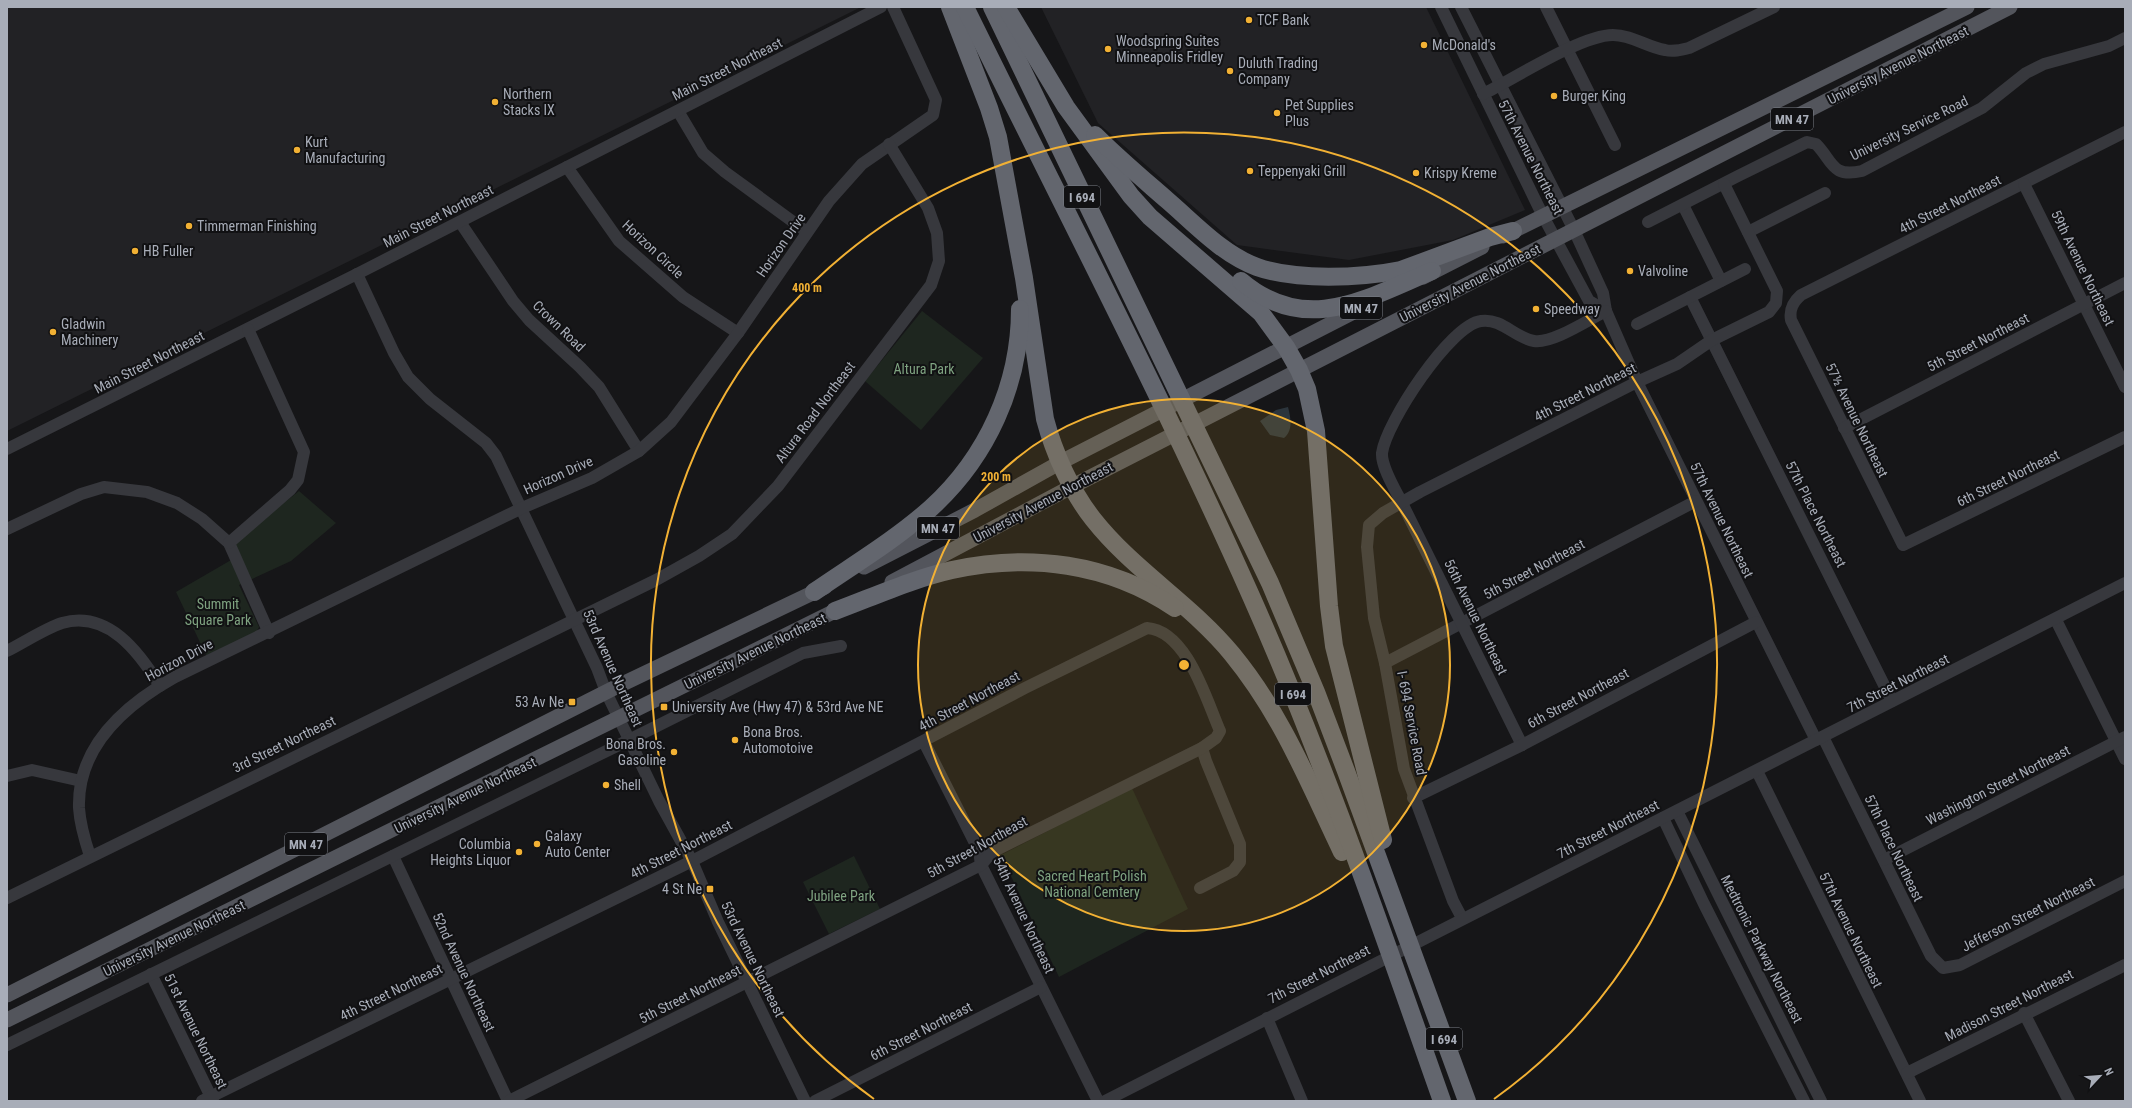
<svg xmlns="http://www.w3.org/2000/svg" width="2132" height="1108" font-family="'Roboto Condensed',sans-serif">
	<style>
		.built { fill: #222225 }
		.green { fill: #1e261f }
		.water { fill: #2c353c }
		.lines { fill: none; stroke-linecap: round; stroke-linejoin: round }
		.minor { stroke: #37383d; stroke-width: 12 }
		.major { stroke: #53555c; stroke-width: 15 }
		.highway { stroke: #63666e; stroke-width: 18 }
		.ring { fill: none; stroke: #f2b134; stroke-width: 2 }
		.poi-dot { fill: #f2b134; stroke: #111113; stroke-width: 1.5 }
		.labels { text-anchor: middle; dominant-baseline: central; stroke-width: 4; stroke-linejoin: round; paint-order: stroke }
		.shield { fill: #111113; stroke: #7b7e86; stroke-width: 1 }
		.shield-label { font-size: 13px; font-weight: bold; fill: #a8adb8 }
		.poi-label { font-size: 14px; fill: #a8adb8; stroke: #111113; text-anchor: start }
		.street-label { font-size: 14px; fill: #a8adb8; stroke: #111113 }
		.park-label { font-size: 14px; fill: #7fa381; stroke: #111113 }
		.centre { fill: #f2b134; stroke: #111113; stroke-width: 2 }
		.ring-label { font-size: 12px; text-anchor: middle; font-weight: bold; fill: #f2b134; stroke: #111113; stroke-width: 4; stroke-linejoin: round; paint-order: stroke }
	</style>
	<rect width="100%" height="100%" fill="#161618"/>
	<g class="built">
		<path d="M7 7H861L7 431Z"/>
		<path d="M1041 7H1426L1525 210 1453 240 1349 260 1237 245 1098 123Z"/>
	</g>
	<g class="green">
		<path d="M922 311 983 358 921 430 865 381Z"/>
		<path d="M299 491 336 523 291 561 239 585 259 627 256 633 207 657 176 592 238 556 234 550 237 540Z"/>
		<path d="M1132 788 1188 909 1059 977 1001 855Z"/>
		<path d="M854 856 880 909 829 934 803 882Z"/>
	</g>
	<path class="water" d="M1288 407C1291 419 1293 430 1284 438L1270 435 1260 421 1276 410Z"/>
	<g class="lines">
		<g class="minor">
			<path d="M1441 7 1543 216 1589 301 1606 311"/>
			<path d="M1461 7 1574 230 1603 293 1606 311 1637 382 1816 740"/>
			<path d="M1546 7 1615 145"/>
			<path d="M1483 94C1514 79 1581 35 1613 35 1632 35 1647 47 1665 50 1673 52 1681 50 1689 48L1774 7"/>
			<path d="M678 111 703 153 725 172 807 232"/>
			<path d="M2125 132 1801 295C1793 302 1789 309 1791 320L1903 545 2125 437"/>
			<path d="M567 167 619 241 683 297 738 333"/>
			<path d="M2024 184 2125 387"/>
			<path d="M1683 205 1721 281"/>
			<path d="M460 222 513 301 529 320 580 367 599 387 639 451"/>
			<path d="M1648 222 1738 176 1807 142 1816 144C1833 161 1831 178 1862 171L1982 108 2026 73 2044 64 2109 46 2125 38"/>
			<path d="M1748 232 1825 193"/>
			<path d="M357 274 394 353 408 377 430 399 486 443 496 456 597 668 606 692 659 801 692 861 718 922 805 1101"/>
			<path d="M1690 297 1892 701"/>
			<path d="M1637 324 1745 269"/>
			<path d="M1844 428 2125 283"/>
			<path d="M7 449 357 274 881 7"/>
			<path d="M7 529 81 494 104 487 147 492 177 503 202 519 229 543 269 633"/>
			<path d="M229 543 290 490 298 480 304 452 248 329"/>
			<path d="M2056 620 2125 759"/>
			<path d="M7 651C23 643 46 628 62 623 108 610 139 652 160 686"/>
			<path d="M1385 663 1696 501"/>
			<path d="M1823 737 1931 956 1943 968 1960 965 2125 881"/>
			<path d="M924 742 979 851 981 865 1098 1101"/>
			<path d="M1522 745 1402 503C1396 491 1381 467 1382 453 1386 423 1450 325 1481 321 1502 318 1515 338 1534 341 1552 344 1588 320 1606 311"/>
			<path d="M1757 771 1920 1101"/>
			<path d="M7 776 32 770 81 781"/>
			<path d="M1413 798 1522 745 1756 622"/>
			<path d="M1677 811 1821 1101"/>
			<path d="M1663 818 1704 904 1804 1101"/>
			<path d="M90 856C85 841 80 824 79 808 77 746 125 705 175 677L522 508 592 478 639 451 671 422 738 333 829 201 862 164 933 115 936 100 893 7"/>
			<path d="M393 856 508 1101"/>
			<path d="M1884 860 2125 737"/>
			<path d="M1200 888 1233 871 1240 862V844L1206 761 1202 748"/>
			<path d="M7 898 656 580 699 556 732 534 778 486 931 285 939 261 937 233 928 208 889 144"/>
			<path d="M1462 918 1453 901 1404 769 1385 663 1374 618 1367 547 1369 525 1383 513 1420 492 1637 382 1677 364 1712 340 1769 312 1776 303 1777 291 1724 184"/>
			<path d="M151 974 213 1101"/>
			<path d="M2024 1013 2069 1101"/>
			<path d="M1267 1018 1302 1101"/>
			<path d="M7 1045 629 740 803 653 841 646"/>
			<path d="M1907 1073 2125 965"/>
			<path d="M202 1101 692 861 1025 688 1147 628C1187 631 1206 699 1220 731L1216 738 1202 748 992 852 981 865 509 1101"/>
			<path d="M815 1101 1041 987"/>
			<path d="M1105 1101 2125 583"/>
		</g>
		<g class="major">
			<path d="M1503 236 1967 7"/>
			<path d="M1423 277 1482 247"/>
			<path d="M864 567 975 510 1061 462 1373 302"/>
			<path d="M892 582 1073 486 2010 7"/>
			<path d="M7 995 614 688 825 587"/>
			<path d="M7 1020 845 606"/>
		</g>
		<g class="highway">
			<path d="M950 7 989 108 998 137 1024 278 1045 419C1054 453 1071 491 1093 519 1133 570 1191 604 1232 654 1282 715 1308 781 1342 852"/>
			<path d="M965 7C1061 203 1162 396 1251 596 1324 760 1382 931 1442 1101"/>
			<path d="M992 7 1270 583 1316 692 1346 771 1467 1101"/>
			<path d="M1006 7 1066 107 1131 196 1150 217 1261 313 1286 347 1299 370 1307 389 1316 431 1329 606 1334 646 1383 840"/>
			<path d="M1095 135C1118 158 1143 179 1167 200 1195 224 1222 254 1257 267 1296 281 1361 278 1401 270L1490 237 1513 231"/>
			<path d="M1241 281C1306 336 1365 299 1432 271"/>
			<path d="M814 592C853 565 895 540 931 508 987 457 1020 385 1020 309"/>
			<path d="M835 611C873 597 912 579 952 570 1029 553 1109 563 1175 608"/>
		</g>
	</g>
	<circle cx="1184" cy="665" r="266" fill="#f2b134" fill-opacity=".12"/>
	<g class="ring">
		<circle cx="1184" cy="665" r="266"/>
		<path d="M874 1099A533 533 0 1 1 1494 1099"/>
	</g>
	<g class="poi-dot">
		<circle cx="1249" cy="20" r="4"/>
		<circle cx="1424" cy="45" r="4"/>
		<circle cx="1108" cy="49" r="4"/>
		<circle cx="1230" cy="71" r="4"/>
		<circle cx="1554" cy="96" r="4"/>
		<circle cx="495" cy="102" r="4"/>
		<circle cx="1277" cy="113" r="4"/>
		<circle cx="297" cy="150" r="4"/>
		<circle cx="1250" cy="171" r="4"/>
		<circle cx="1416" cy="173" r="4"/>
		<circle cx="189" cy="226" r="4"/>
		<circle cx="135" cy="251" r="4"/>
		<circle cx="1630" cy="271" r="4"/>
		<circle cx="1536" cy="309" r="4"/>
		<circle cx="53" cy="332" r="4"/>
		<rect x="568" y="698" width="8" height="8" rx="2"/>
		<rect x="660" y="703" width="8" height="8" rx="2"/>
		<circle cx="735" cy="740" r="4"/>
		<circle cx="674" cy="752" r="4"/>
		<circle cx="606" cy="785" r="4"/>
		<circle cx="537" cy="844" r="4"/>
		<circle cx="519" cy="852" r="4"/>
		<rect x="706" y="885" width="8" height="8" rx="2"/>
	</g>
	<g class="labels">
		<g class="shield">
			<rect x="1771" y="108" width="42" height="22" rx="3"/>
			<rect x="1064" y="186" width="36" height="22" rx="3"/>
			<rect x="1340" y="297" width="42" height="22" rx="3"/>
			<rect x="917" y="517" width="42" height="22" rx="3"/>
			<rect x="1275" y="683" width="36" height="22" rx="3"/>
			<rect x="285" y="833" width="42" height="22" rx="3"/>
			<rect x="1426" y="1028" width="36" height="22" rx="3"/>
		</g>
		<g class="shield-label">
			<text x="1792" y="119">MN 47</text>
			<text x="1082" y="197">I 694</text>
			<text x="1361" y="308">MN 47</text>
			<text x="938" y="528">MN 47</text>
			<text x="1293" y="694">I 694</text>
			<text x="306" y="844">MN 47</text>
			<text x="1444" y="1039">I 694</text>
		</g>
		<g class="poi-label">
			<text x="1257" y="20">TCF Bank</text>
			<text x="1116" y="41">Woodspring Suites<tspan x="1116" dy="16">Minneapolis Fridley</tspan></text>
			<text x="1432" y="45">McDonald's</text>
			<text x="1238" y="63">Duluth Trading<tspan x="1238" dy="16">Company</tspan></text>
			<text x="503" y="94">Northern<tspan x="503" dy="16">Stacks IX</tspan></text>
			<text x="1562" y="96">Burger King</text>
			<text x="1285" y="105">Pet Supplies<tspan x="1285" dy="16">Plus</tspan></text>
			<text x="305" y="142">Kurt<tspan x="305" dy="16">Manufacturing</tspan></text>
			<text x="1258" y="171">Teppenyaki Grill</text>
			<text x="1424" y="173">Krispy Kreme</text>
			<text x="197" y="226">Timmerman Finishing</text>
			<text x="143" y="251">HB Fuller</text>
			<text x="1638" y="271">Valvoline</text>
			<text x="1544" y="309">Speedway</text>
			<text x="61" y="324">Gladwin<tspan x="61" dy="16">Machinery</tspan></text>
			<text x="564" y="702" text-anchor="end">53 Av Ne</text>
			<text x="672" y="707">University Ave (Hwy 47) &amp; 53rd Ave NE</text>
			<text x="743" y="732">Bona Bros.<tspan x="743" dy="16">Automotoive</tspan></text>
			<text x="666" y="744" text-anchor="end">Bona Bros.<tspan x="666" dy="16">Gasoline</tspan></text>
			<text x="614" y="785">Shell</text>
			<text x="545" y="836">Galaxy<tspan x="545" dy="16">Auto Center</tspan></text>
			<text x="511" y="844" text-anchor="end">Columbia<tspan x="511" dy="16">Heights Liquor</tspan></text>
			<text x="702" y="889" text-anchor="end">4 St Ne</text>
		</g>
		<g class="street-label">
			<text transform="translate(1898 65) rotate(-27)">University Avenue Northeast</text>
			<text transform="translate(727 69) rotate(-27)">Main Street Northeast</text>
			<text transform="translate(1909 128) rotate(-26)">University Service Road</text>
			<text transform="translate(1531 157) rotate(63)">57th Avenue Northeast</text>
			<text transform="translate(1950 204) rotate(-27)">4th Street Northeast</text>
			<text transform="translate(438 216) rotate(-27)">Main Street Northeast</text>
			<text transform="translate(781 245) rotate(-55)">Horizon Drive</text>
			<text transform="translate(653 249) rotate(43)">Horizon Circle</text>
			<text transform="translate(2083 268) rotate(64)">59th Avenue Northeast</text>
			<text transform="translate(1470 283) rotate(-27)">University Avenue Northeast</text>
			<text transform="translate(559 326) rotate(44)">Crown Road</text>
			<text transform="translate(1978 342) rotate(-27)">5th Street Northeast</text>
			<text transform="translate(149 362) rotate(-27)">Main Street Northeast</text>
			<text transform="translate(1585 392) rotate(-27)">4th Street Northeast</text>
			<text transform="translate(815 412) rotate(-53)">Altura Road Northeast</text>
			<text transform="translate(1857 420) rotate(64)">57½ Avenue Northeast</text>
			<text transform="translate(558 475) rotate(-24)">Horizon Drive</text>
			<text transform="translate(2008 478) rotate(-26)">6th Street Northeast</text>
			<text transform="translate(1043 502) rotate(-28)">University Avenue Northeast</text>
			<text transform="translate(1816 514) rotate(63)">57th Place Northeast</text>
			<text transform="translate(1722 520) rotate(64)">57th Avenue Northeast</text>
			<text transform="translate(1534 569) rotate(-28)">5th Street Northeast</text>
			<text transform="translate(1476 617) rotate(64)">56th Avenue Northeast</text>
			<text transform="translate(755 651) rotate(-26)">University Avenue Northeast</text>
			<text transform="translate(179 660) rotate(-28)">Horizon Drive</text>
			<text transform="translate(613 668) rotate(66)">53rd Avenue Northeast</text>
			<text transform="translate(1898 683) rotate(-27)">7th Street Northeast</text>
			<text transform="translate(1578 698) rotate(-28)">6th Street Northeast</text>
			<text transform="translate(969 701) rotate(-28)">4th Street Northeast</text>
			<text transform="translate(1412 723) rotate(79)">I- 694 Service Road</text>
			<text transform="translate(284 744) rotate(-26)">3rd Street Northeast</text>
			<text transform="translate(1998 785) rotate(-27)">Washington Street Northeast</text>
			<text transform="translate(465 795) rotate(-26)">University Avenue Northeast</text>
			<text transform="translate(1608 829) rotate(-27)">7th Street Northeast</text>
			<text transform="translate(977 847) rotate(-29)">5th Street Northeast</text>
			<text transform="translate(1894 848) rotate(64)">57th Place Northeast</text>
			<text transform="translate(681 849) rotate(-27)">4th Street Northeast</text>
			<text transform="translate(2028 914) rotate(-27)">Jefferson Street Northeast</text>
			<text transform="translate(1024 915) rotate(65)">54th Avenue Northeast</text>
			<text transform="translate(1851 930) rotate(64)">57th Avenue Northeast</text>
			<text transform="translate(174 938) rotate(-26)">University Avenue Northeast</text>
			<text transform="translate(1762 949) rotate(63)">Medtronic Parkway Northeast</text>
			<text transform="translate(753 959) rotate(64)">53rd Avenue Northeast</text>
			<text transform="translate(464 972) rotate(65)">52nd Avenue Northeast</text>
			<text transform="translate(1319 974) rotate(-27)">7th Street Northeast</text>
			<text transform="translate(391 992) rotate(-26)">4th Street Northeast</text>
			<text transform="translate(690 994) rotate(-27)">5th Street Northeast</text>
			<text transform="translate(2009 1005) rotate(-27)">Madison Street Northeast</text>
			<text transform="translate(196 1031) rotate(64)">51st Avenue Northeast</text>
			<text transform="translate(921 1031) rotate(-27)">6th Street Northeast</text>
		</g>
		<g class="park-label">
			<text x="924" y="369">Altura Park</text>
			<text x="218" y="604">Summit<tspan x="218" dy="16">Square Park</tspan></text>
			<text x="1092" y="876">Sacred Heart Polish<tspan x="1092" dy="16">National Cemtery</tspan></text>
			<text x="841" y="896">Jubilee Park</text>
		</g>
	</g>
	<circle cx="1184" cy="665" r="6" class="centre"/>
	<g class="ring-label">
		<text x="807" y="292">400 m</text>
		<text x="996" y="481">200 m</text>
	</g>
	<rect width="2132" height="1108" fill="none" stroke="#a8adb8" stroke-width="16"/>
	<g transform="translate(2100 1076) rotate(64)" stroke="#111113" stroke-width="3" paint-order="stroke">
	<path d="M0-3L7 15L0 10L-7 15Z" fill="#a8adb8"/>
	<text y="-6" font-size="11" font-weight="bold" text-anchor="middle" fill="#a8adb8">N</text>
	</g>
</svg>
